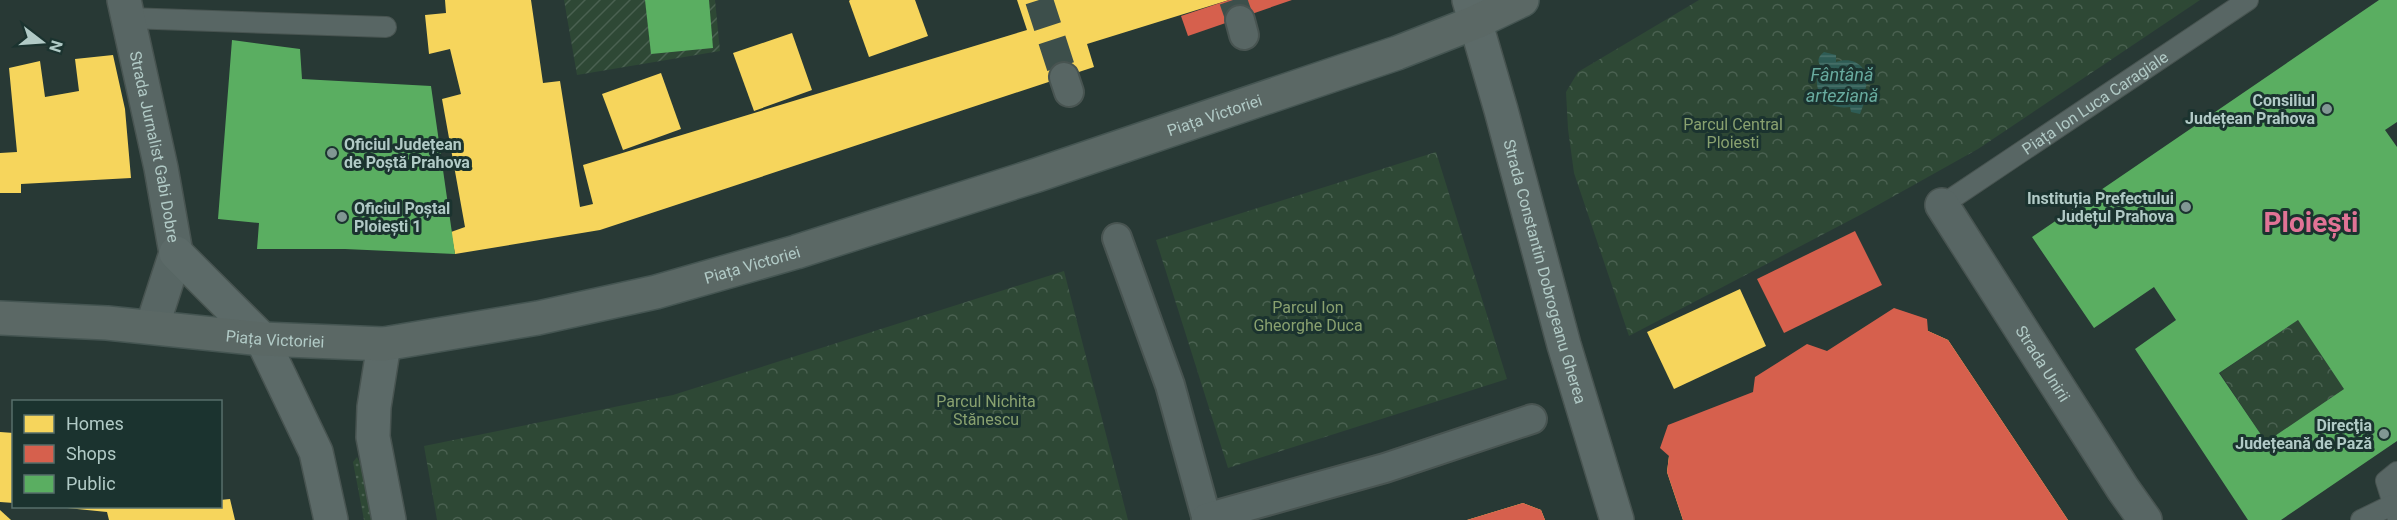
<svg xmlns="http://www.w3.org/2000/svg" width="2397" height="520" font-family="Roboto,sans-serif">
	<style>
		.grass { fill: url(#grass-dots) }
		.forest { fill: url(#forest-crowns) }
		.garden { fill: url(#garden-furrows) }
		.water { fill: url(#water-rules) }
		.homes { fill: #f6d55c }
		.shops { fill: #d6604d }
		.public { fill: #5aae61; fill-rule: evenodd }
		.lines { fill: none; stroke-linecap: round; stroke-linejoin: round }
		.pedestrian-tunnel { stroke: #3d4f4b; stroke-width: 28; stroke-dasharray: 28 14; stroke-linecap: butt }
		.service-casing { stroke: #485451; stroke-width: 22 }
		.pedestrian-casing { stroke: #485451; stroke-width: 32 }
		.minor-casing { stroke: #485451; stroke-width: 36 }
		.secondary-casing { stroke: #485451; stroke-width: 36 }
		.primary-casing { stroke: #455552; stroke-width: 36 }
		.service { stroke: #586664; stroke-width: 20 }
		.pedestrian { stroke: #586664; stroke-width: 28 }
		.minor { stroke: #586664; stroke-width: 33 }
		.secondary { stroke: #5c6a68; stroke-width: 33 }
		.primary { stroke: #5b6865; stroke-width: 33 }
		.poi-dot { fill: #819793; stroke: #1b332f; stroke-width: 2 }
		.labels { text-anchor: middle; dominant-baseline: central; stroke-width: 6; stroke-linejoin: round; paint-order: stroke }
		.poi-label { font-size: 16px; font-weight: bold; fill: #b1cac6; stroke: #1b332f; text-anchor: end }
		.street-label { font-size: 16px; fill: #b1cac6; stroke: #1b332f }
		.park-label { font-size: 16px; fill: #89a16f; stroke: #1b332f }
		.water-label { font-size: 18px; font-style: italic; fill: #68ab9f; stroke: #1b332f }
		.town-label { font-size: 28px; font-weight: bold; fill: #e17396; stroke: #1b332f }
	</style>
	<defs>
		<pattern id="grass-dots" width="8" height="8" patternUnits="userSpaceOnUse" patternTransform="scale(1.5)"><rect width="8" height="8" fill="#2e4835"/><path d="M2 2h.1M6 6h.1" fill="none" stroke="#4a6151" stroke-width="1.8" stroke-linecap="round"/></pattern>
		<pattern id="forest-crowns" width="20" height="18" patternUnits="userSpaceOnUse" patternTransform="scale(1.5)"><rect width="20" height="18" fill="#2e4835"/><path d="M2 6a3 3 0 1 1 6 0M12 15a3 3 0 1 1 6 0" fill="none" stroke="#4a6151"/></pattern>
		<pattern id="garden-furrows" width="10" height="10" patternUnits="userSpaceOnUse" patternTransform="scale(1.5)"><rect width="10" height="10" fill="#2e4835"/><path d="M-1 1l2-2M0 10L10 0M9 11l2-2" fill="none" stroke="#4a6151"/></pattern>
		<pattern id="water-rules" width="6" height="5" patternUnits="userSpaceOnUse" patternTransform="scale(1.5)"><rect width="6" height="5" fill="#2e5c55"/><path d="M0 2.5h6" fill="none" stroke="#4a726c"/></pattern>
	</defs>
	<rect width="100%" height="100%" fill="#283935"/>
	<path class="grass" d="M357 457 364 471 374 520H364L353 462Z"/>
	<g class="forest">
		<path d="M1699 0H2200L1978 149 1860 215 1629 336 1574 173 1568 129 1566 92 1578 72Z"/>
		<path d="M1436 152 1507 379 1228 468 1156 240Z"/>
		<path d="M1064 271 1128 520H437L424 446 673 395Z"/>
		<path d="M2298 320 2344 389 2266 442 2220 373Z"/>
	</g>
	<path class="garden" d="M564 0H715L720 51 577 75Z"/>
	<path class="water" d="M1824 52 1836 55V62C1854 56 1870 67 1866 87 1865 91 1861 96 1859 100L1864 103 1860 114 1851 112 1850 107C1830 110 1815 97 1817 77L1825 70C1817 64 1816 58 1824 52Z"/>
	<g class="homes">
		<path d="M445 0H531L543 83 560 81 580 207 593 204 583 165 1027 30 1017 0H1229L1087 44 1094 67 600 230 455 254 451 232 465 227 442 99 461 94 450 49 429 54 425 15 446 13Z"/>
		<path d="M850 0H915L928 36 869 57 849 1Z"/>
		<path d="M792 33 812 90 754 111 733 53Z"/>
		<path d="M113 55 125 109 131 178 21 184V193H0V153L17 152 9 68 40 61 45 97 79 91 75 59Z"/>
		<path d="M661 73 681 129 623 150 602 94Z"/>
		<path d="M1740 289 1766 346 1674 389 1647 332Z"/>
		<path d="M1928 331 1948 340 2068 520H1966L1962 514 1966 505 1940 463 1914 428 1893 442 1894 448 1866 467 1861 461 1842 473 1819 481 1821 487 1787 501 1783 492 1757 503 1761 520H1683L1667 472 1669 456 1812 400Z"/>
		<path d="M0 432 14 433V503L0 502Z"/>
		<path d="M230 499 235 520H109L107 512 67 508 220 506V500Z"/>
		<path d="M1523 503 1541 510 1545 520H1467Z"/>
		<path d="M0 510 11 520H0Z"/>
	</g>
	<g class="shops">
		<path d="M1229 0H1292L1188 36 1181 16Z"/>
		<path d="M1855 231 1882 285 1784 333 1757 279Z"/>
		<path d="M1894 308 1927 319 1928 331 1948 340 2068 520H1683L1667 472 1669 456 1660 448 1668 425 1753 392 1755 377 1807 344 1827 351Z"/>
		<path d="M1523 503 1541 510 1545 520H1467Z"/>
	</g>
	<g class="public">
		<path d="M645 0H709L713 48 651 54Z"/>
		<path d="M2379 0H2397V122L2385 130 2397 147V441L2281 520H2248L2135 349 2176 320 2154 287 2094 328 2032 237ZM2298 320 2344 389 2266 442 2219 373Z"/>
		<path d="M232 40 300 49 302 79 431 86 455 254 345 249H257L259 223 218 219Z"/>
	</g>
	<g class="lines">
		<g class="pedestrian-tunnel">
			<path d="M1039 0 1064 77"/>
			<path d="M1233 0 1240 20"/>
		</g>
		<g class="service-casing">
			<g id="service">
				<path d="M128 18 386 27"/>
				<path id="s1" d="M1942 205 2248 0"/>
				<path d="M2397 472 2386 481 2397 516"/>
				<path d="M2361 520 2392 505"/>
			</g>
		</g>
		<g class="pedestrian-casing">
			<g id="pedestrian">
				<path d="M1240 20 1244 35"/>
				<path d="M1064 77 1069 92"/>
				<path d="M1117 238 1170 385 1207 520"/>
				<path d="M1206 518 1385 468 1532 419"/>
			</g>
		</g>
		<g class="minor-casing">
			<g id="minor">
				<path id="s2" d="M124 0 161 168 176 253 152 327"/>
				<path id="s3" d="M1942 205 2123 489 2145 520"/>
			</g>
		</g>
		<g class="secondary-casing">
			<g id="secondary">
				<path id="s4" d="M1469 0 1501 110 1564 345 1617 520"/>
				<path d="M176 253 262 339 316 452 331 520"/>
				<path d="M384 344 374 407 373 437 389 520"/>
			</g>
		</g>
		<g class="primary-casing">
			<g id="primary">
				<path id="s5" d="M0 318 107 323 262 339 384 344 538 318 656 292 796 252 1037 175 1397 53 1476 22 1522 0"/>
			</g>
		</g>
		<use href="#service" class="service"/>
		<use href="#pedestrian" class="pedestrian"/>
		<use href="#minor" class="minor"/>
		<use href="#secondary" class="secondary"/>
		<use href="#primary" class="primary"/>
	</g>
	<g class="poi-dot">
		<circle cx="2327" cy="109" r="6"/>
		<circle cx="332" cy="153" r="6"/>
		<circle cx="2186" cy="207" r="6"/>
		<circle cx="342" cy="217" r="6"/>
		<circle cx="2384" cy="434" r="6"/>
	</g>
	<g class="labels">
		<g class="poi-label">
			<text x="2315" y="100">Consiliul<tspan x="2315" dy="18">Județean Prahova</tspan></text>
			<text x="344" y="144" text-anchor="start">Oficiul Județean<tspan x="344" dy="18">de Poștă Prahova</tspan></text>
			<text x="2174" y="198">Instituția Prefectului<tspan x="2174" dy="18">Județul Prahova</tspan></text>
			<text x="354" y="208" text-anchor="start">Oficiul Poștal<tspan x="354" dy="18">Ploiești 1</tspan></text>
			<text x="2372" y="425">Direcţia<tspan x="2372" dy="18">Județeană de Pază</tspan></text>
		</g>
		<g class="street-label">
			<text stroke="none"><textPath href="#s1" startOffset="184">Piața Ion Luca Caragiale</textPath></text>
			<text stroke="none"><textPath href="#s5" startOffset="1248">Piața Victoriei</textPath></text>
			<text stroke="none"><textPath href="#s2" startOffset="150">Strada Jurnalist Gabi Dobre</textPath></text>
			<text stroke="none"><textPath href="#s5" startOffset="762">Piața Victoriei</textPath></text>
			<text stroke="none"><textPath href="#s4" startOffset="282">Strada Constantin Dobrogeanu Gherea</textPath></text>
			<text stroke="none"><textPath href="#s5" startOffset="276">Piața Victoriei</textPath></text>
			<text stroke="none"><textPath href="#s3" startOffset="188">Strada Unirii</textPath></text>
		</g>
		<g class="park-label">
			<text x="1733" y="124">Parcul Central<tspan x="1733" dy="18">Ploiesti</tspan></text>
			<text x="1308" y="307">Parcul Ion<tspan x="1308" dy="18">Gheorghe Duca</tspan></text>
			<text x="986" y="401">Parcul Nichita<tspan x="986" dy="18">Stănescu</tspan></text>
		</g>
		<g class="water-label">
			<text x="1842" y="74">Fântână<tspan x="1842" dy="21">arteziană</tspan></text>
		</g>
		<g class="town-label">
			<text x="2311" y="222">Ploiești</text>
		</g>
	</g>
	<rect x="12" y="400" width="210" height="108" fill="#1b332f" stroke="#576f6b" stroke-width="1.5"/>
	<rect x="24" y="415" width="30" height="18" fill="#f6d55c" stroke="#576f6b" stroke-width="1.5"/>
	<text x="66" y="430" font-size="18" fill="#b1cac6">Homes</text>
	<rect x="24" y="445" width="30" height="18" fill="#d6604d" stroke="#576f6b" stroke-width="1.5"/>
	<text x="66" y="460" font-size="18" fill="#b1cac6">Shops</text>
	<rect x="24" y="475" width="30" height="18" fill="#5aae61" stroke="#576f6b" stroke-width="1.5"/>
	<text x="66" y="490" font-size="18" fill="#b1cac6">Public</text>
	<g transform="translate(42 42) rotate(107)" stroke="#1b332f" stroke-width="4.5" paint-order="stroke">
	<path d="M0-4.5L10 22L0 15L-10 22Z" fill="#b1cac6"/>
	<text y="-9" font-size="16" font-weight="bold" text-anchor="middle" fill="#b1cac6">N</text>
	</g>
</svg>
